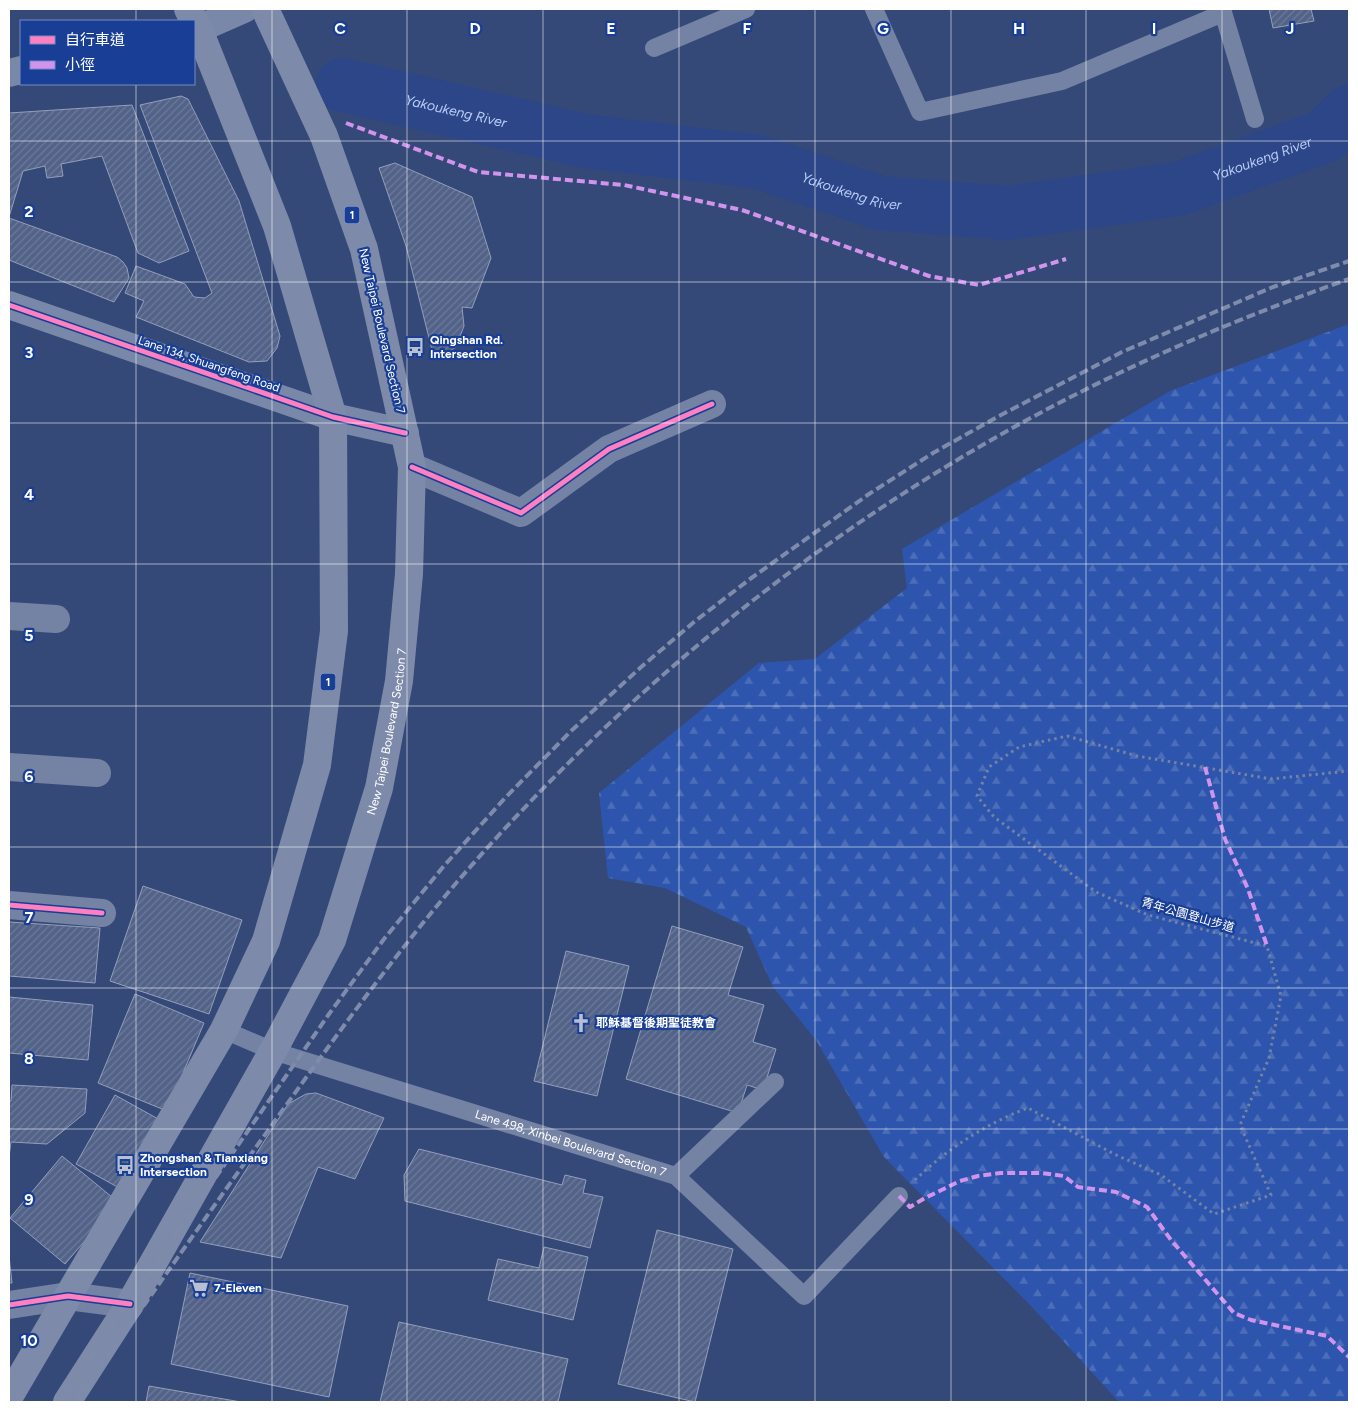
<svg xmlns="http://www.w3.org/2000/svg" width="1358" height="1411" font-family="Figtree,'Noto Sans TC',sans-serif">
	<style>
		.forest { fill: url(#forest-firs) }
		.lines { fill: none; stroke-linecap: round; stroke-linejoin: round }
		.river { stroke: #2c4688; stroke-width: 54 }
		.building { fill: url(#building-hatch); stroke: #939eb9 }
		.path { stroke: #7482a4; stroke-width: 3; stroke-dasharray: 2.5 4; stroke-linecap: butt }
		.lane { stroke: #7482a4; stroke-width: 18 }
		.street { stroke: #7482a4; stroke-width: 28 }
		.secondary { stroke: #7988a8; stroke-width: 28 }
		.primary { stroke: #7d8aaa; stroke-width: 28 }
		.rail { stroke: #7f8bab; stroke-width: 4; stroke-dasharray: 9 4; stroke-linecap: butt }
		.quiet { stroke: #d193ec; stroke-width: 4; stroke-dasharray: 8 4; stroke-linecap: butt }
		.cycleway-casing { stroke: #183e96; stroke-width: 8 }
		.cycleway { stroke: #ff80c0; stroke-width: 5 }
		.grid { fill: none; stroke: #fff; stroke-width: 1; stroke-opacity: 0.55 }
		.labels { text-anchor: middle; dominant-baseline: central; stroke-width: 4.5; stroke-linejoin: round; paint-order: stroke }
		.shield { fill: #183e96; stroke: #bac5e0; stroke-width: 1 }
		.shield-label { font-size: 11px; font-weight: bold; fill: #fff }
		.street-label { font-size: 12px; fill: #fff; stroke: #183e96 }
		.poi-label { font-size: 12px; font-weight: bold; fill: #fff; stroke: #183e96; text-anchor: start }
		.water-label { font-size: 14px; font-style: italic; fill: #b7ccf7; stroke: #183e96 }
		.grid-label { font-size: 16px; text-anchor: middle; font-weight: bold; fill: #fff; stroke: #183e96; stroke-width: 4.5; stroke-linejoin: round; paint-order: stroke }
	</style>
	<defs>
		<pattern id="forest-firs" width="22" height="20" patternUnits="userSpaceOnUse" patternTransform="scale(1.25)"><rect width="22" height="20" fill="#2d55ad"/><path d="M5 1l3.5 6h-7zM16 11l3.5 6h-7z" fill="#4c6eb9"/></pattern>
		<pattern id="building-hatch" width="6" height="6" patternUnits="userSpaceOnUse" patternTransform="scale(1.25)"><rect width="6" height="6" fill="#526288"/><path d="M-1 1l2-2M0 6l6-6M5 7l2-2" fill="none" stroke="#6c7a9a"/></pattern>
	</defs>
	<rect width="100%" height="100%" fill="#354979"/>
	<path class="forest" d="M1349 324V1402H1119L1034 1309 884 1157 816 1040 773 987 746 927 665 888 608 878 599 793 759 663 815 659 907 588 902 549 1170 391Z"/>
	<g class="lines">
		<path class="river" id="s1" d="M343 85 585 141 759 162 880 203 1008 213 1178 189 1325 136 1349 112"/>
	</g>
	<g class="building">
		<path d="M1269 9H1311L1314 21 1273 28Z"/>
		<path d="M181 96 188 99 239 201 280 336 277 348 267 361 249 362 136 317 144 301 125 293 136 266 185 284 194 297 205 298 212 293 140 105Z"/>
		<path d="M132 105 189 251 159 263 138 253 102 156 61 164 63 176 47 178 45 166 23 171 9 217V113Z"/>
		<path d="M395 163 472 197 491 258 472 308 462 307 464 326 456 347 446 354 432 350 406 246 379 168Z"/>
		<path d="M9 218 117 257 123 262 127 268 129 278 114 302 9 260Z"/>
		<path d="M143 886 242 920 209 1014 110 981Z"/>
		<path d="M9 922 100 928 95 983 9 976Z"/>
		<path d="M672 926 743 947 728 995 764 1005 753 1042 776 1049 763 1090 747 1085 738 1113 626 1079Z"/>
		<path d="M566 951 629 966 597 1096 534 1081Z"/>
		<path d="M135 994 204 1023 167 1111 98 1083Z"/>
		<path d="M9 997 93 1005 88 1060 9 1053Z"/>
		<path d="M12 1085 87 1089 85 1113 47 1144 11 1142 9 1157V1101H11Z"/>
		<path d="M316 1093 384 1118 355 1179 318 1167 281 1258 200 1242 288 1104 306 1094Z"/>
		<path d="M115 1095 160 1120 121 1189 76 1164Z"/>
		<path d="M419 1149 562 1185 565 1175 586 1180 583 1193 603 1197 590 1248 405 1201 404 1175Z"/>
		<path d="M62 1156 118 1202 65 1264 10 1218Z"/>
		<path d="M657 1230 733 1249 695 1402 618 1384Z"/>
		<path d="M544 1247 588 1257 573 1320 488 1300 498 1259 539 1268Z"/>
		<path d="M9 1256 12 1283H9Z"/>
		<path d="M190 1273 348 1306 329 1397 171 1364Z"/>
		<path d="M399 1322 568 1359 558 1402H380Z"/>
		<path d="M149 1386 241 1402H146Z"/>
	</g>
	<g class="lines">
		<path class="path" d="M915 1180C947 1149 987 1123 1028 1108L1114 1154 1161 1175 1214 1214 1271 1195 1240 1125 1269 1058 1281 996 1267 946 1148 915 1096 892 994 817 977 796 989 767 1019 747 1067 736 1137 756 1271 779 1349 771"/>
		<g class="lane">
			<path d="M874 9 920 112 1062 81 1223 13"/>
			<path d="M1222 9 1255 119"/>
			<path d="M654 48 746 9"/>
			<path id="s2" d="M224 1030 273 1051 676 1176 804 1296 899 1196"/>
			<path d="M676 1176 775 1082"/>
		</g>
		<g class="street">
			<path d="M412 467 521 513 609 449 712 404"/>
			<path d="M9 616 56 619"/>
			<path d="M9 767 97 773"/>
			<path d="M9 905 102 913"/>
			<path d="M9 1305 68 1296 130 1304"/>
		</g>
		<g class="secondary">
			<path d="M194 31 244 9"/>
			<path d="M9 73 21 70"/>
			<path d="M9 305 333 417 405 433"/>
		</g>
		<g class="primary">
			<path d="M9 1397 224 1030 266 941 317 765 334 631 333 417 277 226 199 30 188 9"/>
			<path id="s3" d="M67 1402 130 1304 273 1051 332 940 379 788 399 681 409 574 412 467 364 249 324 136 265 9"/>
		</g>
		<g class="rail">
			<path d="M60 1402 329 1014 384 939 443 867 505 798 571 731 640 668 694 622 750 579 869 494 933 453 999 416 1122 352 1273 287 1349 261"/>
			<path d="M76 1402C143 1307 209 1212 277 1118 335 1037 393 957 457 882 612 703 800 547 1007 431 1116 370 1232 320 1349 279"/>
		</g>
		<g class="quiet">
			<path d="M346 123 478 172 624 185 742 210 929 276 979 285 1066 259"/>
			<path d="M1205 767 1225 839 1248 889 1267 946"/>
			<path d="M899 1196 910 1207 925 1198 960 1181 978 1176 1000 1173H1042L1064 1176 1078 1187 1116 1192 1147 1207 1171 1240 1234 1313 1251 1320 1327 1336 1349 1357"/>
		</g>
		<g class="cycleway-casing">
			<g id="cycleway">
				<path d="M9 305 333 417 405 433"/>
				<path d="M412 467 521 513 609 449 712 404"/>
				<path d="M9 905 102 913"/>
				<path d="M9 1305 68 1296 130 1304"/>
			</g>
		</g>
		<use href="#cycleway" class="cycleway"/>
	</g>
	<path class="grid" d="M136 9V21M272 9V1402M407 9V1402M543 9V1402M679 9V1402M815 9V1402M951 9V1402M1086 9V1402M1222 9V1402M136 84V1402M9 141H1349M9 282H1349M9 423H1349M9 564H1349M9 706H1349M9 847H1349M9 988H1349M9 1129H1349M9 1270H1349"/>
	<defs>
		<g id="bus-bare" transform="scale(1.5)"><path d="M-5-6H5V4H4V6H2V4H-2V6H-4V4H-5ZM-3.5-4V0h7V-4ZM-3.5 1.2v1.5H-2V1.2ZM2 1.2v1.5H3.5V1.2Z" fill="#b8bfd0" stroke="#183e96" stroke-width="2.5" paint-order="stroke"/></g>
		<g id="church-bare" transform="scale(1.5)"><path d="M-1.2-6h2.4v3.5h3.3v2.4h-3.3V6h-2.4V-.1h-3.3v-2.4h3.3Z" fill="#b8bfd0" stroke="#183e96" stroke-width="2.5" paint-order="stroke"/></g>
		<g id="supermarket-bare" transform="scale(1.5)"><path d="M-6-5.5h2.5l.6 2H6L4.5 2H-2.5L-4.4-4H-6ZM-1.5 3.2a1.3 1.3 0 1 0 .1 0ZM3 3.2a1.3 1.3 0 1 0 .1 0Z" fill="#b8bfd0" stroke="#183e96" stroke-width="2.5" paint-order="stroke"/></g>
	</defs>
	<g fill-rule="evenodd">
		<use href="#bus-bare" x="415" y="347"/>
		<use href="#church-bare" x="581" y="1023"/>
		<use href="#bus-bare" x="125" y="1165"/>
		<use href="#supermarket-bare" x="199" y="1288"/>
	</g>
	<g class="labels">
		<g class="shield">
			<rect x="344.5" y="206.5" width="15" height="17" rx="4"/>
			<rect x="320.5" y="673.5" width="15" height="17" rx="4"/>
		</g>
		<g class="shield-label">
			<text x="352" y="215">1</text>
			<text x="328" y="682">1</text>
		</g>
		<g class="street-label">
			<text transform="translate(382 331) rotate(77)">New Taipei Boulevard Section 7</text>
			<text transform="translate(209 364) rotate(19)">Lane 134, Shuangfeng Road</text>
			<text stroke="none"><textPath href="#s3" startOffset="749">New Taipei Boulevard Section 7</textPath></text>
			<text transform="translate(1188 915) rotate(16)">青年公園登山步道</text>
			<text stroke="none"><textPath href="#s2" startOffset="365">Lane 498, Xinbei Boulevard Section 7</textPath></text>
		</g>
		<g class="poi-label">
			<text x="430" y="340">Qingshan Rd.<tspan x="430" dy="14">Intersection</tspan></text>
			<text x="596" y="1023">耶穌基督後期聖徒教會</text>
			<text x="140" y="1158">Zhongshan &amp; Tianxiang<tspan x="140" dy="14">Intersection</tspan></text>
			<text x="214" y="1288">7-Eleven</text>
		</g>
		<g class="water-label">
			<text stroke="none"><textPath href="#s1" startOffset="116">Yakoukeng River</textPath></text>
			<text stroke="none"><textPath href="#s1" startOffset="941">Yakoukeng River</textPath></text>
			<text stroke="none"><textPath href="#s1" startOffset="521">Yakoukeng River</textPath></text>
		</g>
	</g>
	<g class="grid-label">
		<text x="340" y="34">C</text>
		<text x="475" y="34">D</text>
		<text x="611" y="34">E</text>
		<text x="747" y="34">F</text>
		<text x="883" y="34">G</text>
		<text x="1019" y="34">H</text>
		<text x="1154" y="34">I</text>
		<text x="1290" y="34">J</text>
		<text x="29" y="217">2</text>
		<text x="29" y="358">3</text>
		<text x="29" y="500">4</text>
		<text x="29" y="641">5</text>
		<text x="29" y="782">6</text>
		<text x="29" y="923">7</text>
		<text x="29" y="1064">8</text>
		<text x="29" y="1205">9</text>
		<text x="29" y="1346">10</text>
	</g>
	<rect width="1358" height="1411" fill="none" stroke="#ffffff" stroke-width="20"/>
	<rect x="20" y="20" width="175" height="65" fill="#183e96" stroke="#748bc0"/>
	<rect x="30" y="36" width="25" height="8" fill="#ff80c0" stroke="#748bc0"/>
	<text x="65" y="45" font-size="15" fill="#ffffff">自行車道</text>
	<rect x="30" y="61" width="25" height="8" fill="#d193ec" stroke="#748bc0"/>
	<text x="65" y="70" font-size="15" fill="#ffffff">小徑</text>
</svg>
